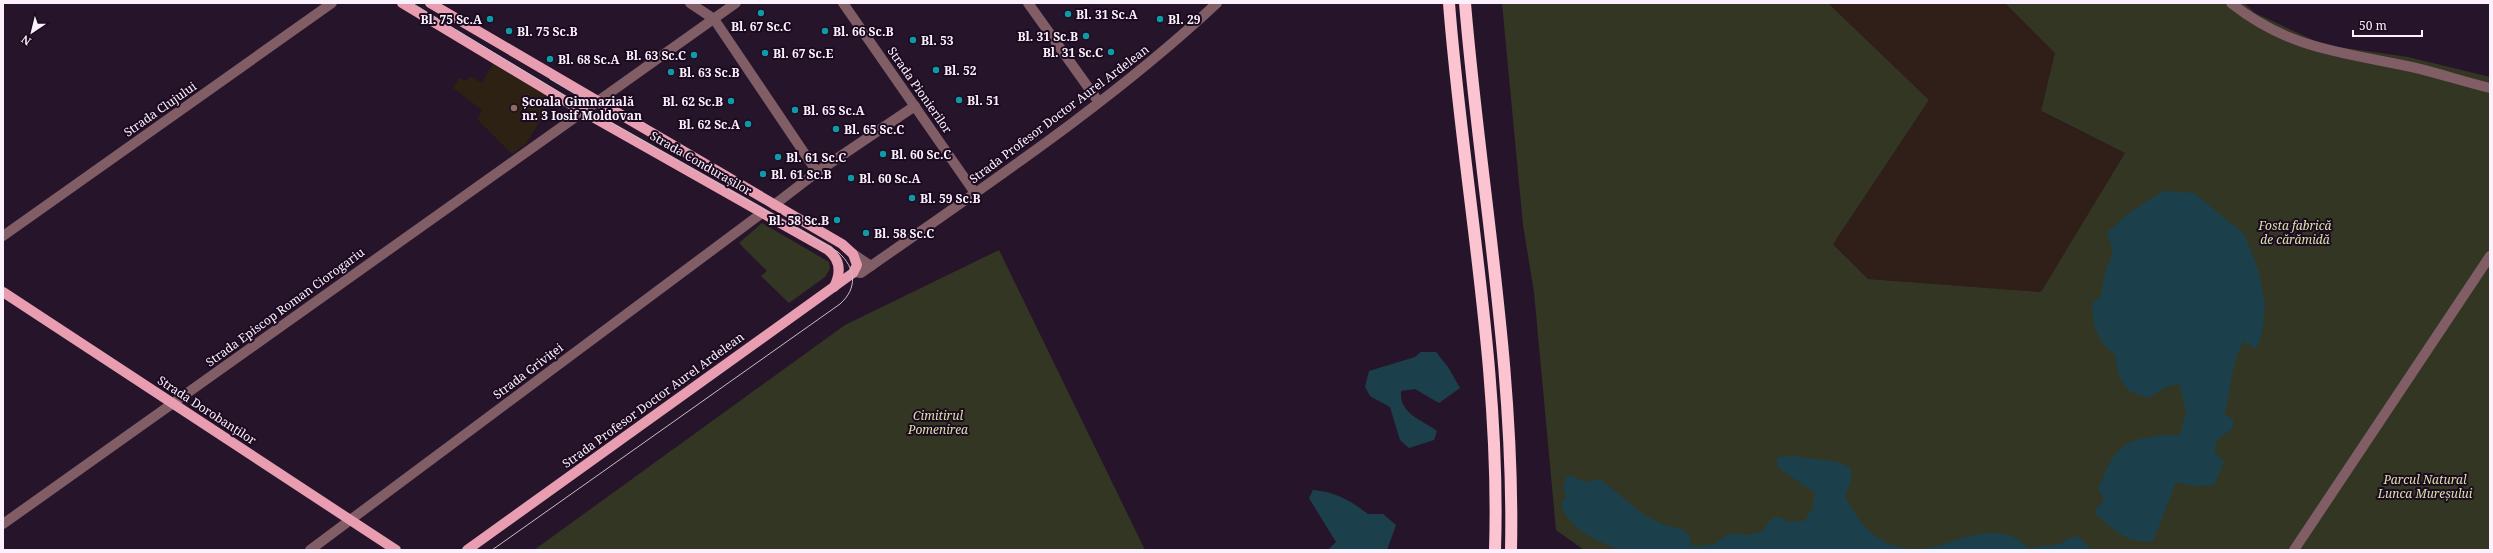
<svg xmlns="http://www.w3.org/2000/svg" width="2493" height="553" font-family="'Noto Serif',serif">
	<style>
		.industrial { fill: #301e19 }
		.education { fill: #2c2113 }
		.green { fill: #333622 }
		.water { fill: #1b404c }
		.lines { fill: none; stroke-linecap: round; stroke-linejoin: round }
		.minor { stroke: #815d65; stroke-width: 10 }
		.major { stroke: #e89eb0; stroke-width: 10 }
		.highway { stroke: #fbc4d0; stroke-width: 12 }
		.tram { stroke: #c7bbc9; stroke-width: 1 }
		.culture-dot { fill: #0f9aa8; stroke: #1c0b20; stroke-width: 1.5 }
		.education-dot { fill: #8d6e63; stroke: #1c0b20; stroke-width: 1.5 }
		.labels { text-anchor: middle; dominant-baseline: central; stroke-width: 4; stroke-linejoin: round; paint-order: stroke }
		.poi-label { font-size: 12px; font-weight: bold; fill: #fbf1fd; stroke: #1c0b20; text-anchor: start }
		.street-label { font-size: 12px; fill: #fbf1fd; stroke: #1c0b20 }
		.park-label { font-size: 12px; font-style: italic; fill: #d9e3a8; stroke: #1c0b20 }
	</style>
	<rect width="100%" height="100%" fill="#26152a"/>
	<path class="industrial" d="M1828 3H2005L2056 53 2041 112 2125 153 2042 292 1868 279 1833 243 1929 100Z"/>
	<path class="education" d="M493 64 551 98 547 105 549 106 526 144 512 154 477 119 482 110 453 88 459 78 466 81 470 76 482 83Z"/>
	<g class="green">
		<path d="M1502 3H1828L1929 100 1833 244 1868 279 2041 292 2125 153 2041 111 2055 53 2005 3H2244L2255 13 2324 45 2408 57 2490 77V550H1584L1556 530 1534 292 1523 225Z"/>
		<path d="M762 223 829 262 830 269 825 277 789 303 761 276 767 271 739 243Z"/>
		<path d="M999 250 1145 550H534L845 325Z"/>
	</g>
	<g class="water">
		<path d="M2163 191 2194 193 2244 234 2259 271 2265 306 2262 334 2256 349 2244 341C2230 363 2232 391 2224 415L2234 419 2232 429 2216 441 2215 452 2224 462 2214 485 2193 486 2176 482 2153 541C2129 545 2110 528 2094 512L2104 499 2098 489C2104 476 2110 458 2120 449 2134 436 2162 435 2180 435L2186 410 2179 384 2166 387 2148 398 2129 391 2119 376 2115 355 2102 343 2094 326 2092 304 2101 296 2105 273 2113 251 2107 233 2126 215Z"/>
		<path d="M1421 352H1436L1448 367 1460 388 1439 403 1415 389 1401 391C1399 414 1421 419 1437 431L1434 440 1409 448 1400 440 1390 407 1370 396 1365 387 1369 371 1415 357Z"/>
		<path d="M1793 456 1838 462 1850 467 1852 479 1845 496C1862 531 1885 553 1928 548 1956 543 1981 526 2011 536 2017 538 2023 544 2029 548L2060 544 2069 538 2078 536 2092 550H1622C1598 542 1569 530 1561 504L1566 497 1563 487 1566 477 1574 476C1583 485 1588 481 1600 479L1643 514 1662 524 1683 530 1689 535 1691 545 1701 546 1714 544 1730 533 1748 535 1763 531 1770 520 1778 516 1789 522 1804 521 1812 510 1815 493 1778 468 1777 457Z"/>
		<path d="M1313 490C1336 492 1351 501 1368 514H1383L1396 525 1387 550H1328L1336 542 1309 498Z"/>
	</g>
	<g class="lines">
		<g class="minor">
			<path d="M690 3 714 19 817 172"/>
			<path d="M843 3 975 193"/>
			<path d="M1028 3 1098 101"/>
			<path d="M2231 3C2292 51 2344 52 2416 68 2441 74 2465 82 2490 88"/>
			<path d="M774 205 817 172 915 106"/>
			<path d="M3 236 332 3"/>
			<path d="M853 254 871 266"/>
			<path d="M855 272 861 273C983 187 1109 104 1217 3"/>
			<path d="M3 524 736 3"/>
			<path d="M310 550 762 213"/>
			<path d="M2294 550 2490 256"/>
		</g>
		<g class="major">
			<path d="M402 3 582 111 828 250C841 260 841 273 834 287"/>
			<path d="M430 3 842 244 853 254 857 265 853 273 467 550"/>
			<path d="M3 292 396 550"/>
		</g>
		<g class="highway">
			<path d="M1449 3C1463 185 1501 367 1495 550"/>
			<path d="M1465 3C1480 185 1515 366 1511 550"/>
		</g>
		<g class="tram">
			<path d="M412 3 575 102 838 252C856 268 858 288 840 304L492 550"/>
			<path d="M550 79 619 120"/>
		</g>
	</g>
	<g class="culture-dot">
		<circle cx="761" cy="13" r="4"/>
		<circle cx="1068" cy="14" r="4"/>
		<circle cx="490" cy="19" r="4"/>
		<circle cx="1160" cy="19" r="4"/>
		<circle cx="509" cy="31" r="4"/>
		<circle cx="825" cy="31" r="4"/>
		<circle cx="1086" cy="36" r="4"/>
		<circle cx="913" cy="40" r="4"/>
		<circle cx="1111" cy="52" r="4"/>
		<circle cx="765" cy="53" r="4"/>
		<circle cx="694" cy="55" r="4"/>
		<circle cx="550" cy="59" r="4"/>
		<circle cx="936" cy="70" r="4"/>
		<circle cx="671" cy="72" r="4"/>
		<circle cx="959" cy="100" r="4"/>
		<circle cx="731" cy="101" r="4"/>
		<circle cx="795" cy="110" r="4"/>
		<circle cx="748" cy="124" r="4"/>
		<circle cx="836" cy="129" r="4"/>
		<circle cx="883" cy="154" r="4"/>
		<circle cx="778" cy="157" r="4"/>
		<circle cx="763" cy="174" r="4"/>
		<circle cx="851" cy="178" r="4"/>
		<circle cx="912" cy="198" r="4"/>
		<circle cx="837" cy="220" r="4"/>
		<circle cx="866" cy="233" r="4"/>
	</g>
	<circle class="education-dot" cx="514" cy="108" r="4"/>
	<g class="labels">
		<g class="poi-label">
			<text x="1076" y="14">Bl. 31 Sc.A</text>
			<text x="482" y="19" text-anchor="end">Bl. 75 Sc.A</text>
			<text x="1168" y="19">Bl. 29</text>
			<text x="761" y="26" text-anchor="middle">Bl. 67 Sc.C</text>
			<text x="517" y="31">Bl. 75 Sc.B</text>
			<text x="833" y="31">Bl. 66 Sc.B</text>
			<text x="1078" y="36" text-anchor="end">Bl. 31 Sc.B</text>
			<text x="921" y="40">Bl. 53</text>
			<text x="1103" y="52" text-anchor="end">Bl. 31 Sc.C</text>
			<text x="773" y="53">Bl. 67 Sc.E</text>
			<text x="686" y="55" text-anchor="end">Bl. 63 Sc.C</text>
			<text x="558" y="59">Bl. 68 Sc.A</text>
			<text x="944" y="70">Bl. 52</text>
			<text x="679" y="72">Bl. 63 Sc.B</text>
			<text x="967" y="100">Bl. 51</text>
			<text x="522" y="101">Școala Gimnazială<tspan x="522" dy="14">nr. 3 Iosif Moldovan</tspan></text>
			<text x="723" y="101" text-anchor="end">Bl. 62 Sc.B</text>
			<text x="803" y="110">Bl. 65 Sc.A</text>
			<text x="740" y="124" text-anchor="end">Bl. 62 Sc.A</text>
			<text x="844" y="129">Bl. 65 Sc.C</text>
			<text x="891" y="154">Bl. 60 Sc.C</text>
			<text x="786" y="157">Bl. 61 Sc.C</text>
			<text x="771" y="174">Bl. 61 Sc.B</text>
			<text x="859" y="178">Bl. 60 Sc.A</text>
			<text x="920" y="198">Bl. 59 Sc.B</text>
			<text x="829" y="220" text-anchor="end">Bl. 58 Sc.B</text>
			<text x="874" y="233">Bl. 58 Sc.C</text>
		</g>
		<g class="street-label">
			<text transform="translate(920 90) rotate(55)">Strada Pionierilor</text>
			<text transform="translate(160 109) rotate(-35)">Strada Clujului</text>
			<text transform="translate(1059 114) rotate(-37)">Strada Profesor Doctor Aurel Ardelean</text>
			<text transform="translate(701 163) rotate(30)">Strada Condurașilor</text>
			<text transform="translate(285 307) rotate(-36)">Strada Episcop Roman Ciorogariu</text>
			<text transform="translate(528 371) rotate(-37)">Strada Griviței</text>
			<text transform="translate(653 400) rotate(-36)">Strada Profesor Doctor Aurel Ardelean</text>
			<text transform="translate(207 410) rotate(33)">Strada Dorobanților</text>
		</g>
		<g class="park-label">
			<text x="2295" y="225">Fosta fabrică<tspan x="2295" dy="14">de cărămidă</tspan></text>
			<text x="938" y="415">Cimitirul<tspan x="938" dy="14">Pomenirea</tspan></text>
			<text x="2425" y="479">Parcul Natural<tspan x="2425" dy="14">Lunca Mureșului</tspan></text>
		</g>
	</g>
	<rect width="2493" height="553" fill="none" stroke="#fbf1fd" stroke-width="8"/>
	<g transform="translate(32 32) rotate(215)" stroke="#1c0b20" stroke-width="3" paint-order="stroke">
	<path d="M0-3L7 15L0 10L-7 15Z" fill="#fbf1fd"/>
	<text y="-6" font-size="11" font-weight="bold" text-anchor="middle" fill="#fbf1fd">N</text>
	</g>
	<path d="M2353 30v6h69v-6" fill="none" stroke="#fbf1fd" stroke-width="2"/>
	<text x="2359" y="30" font-size="12" fill="#fbf1fd" stroke="#1c0b20" stroke-width="3" paint-order="stroke">50 m</text>
</svg>
